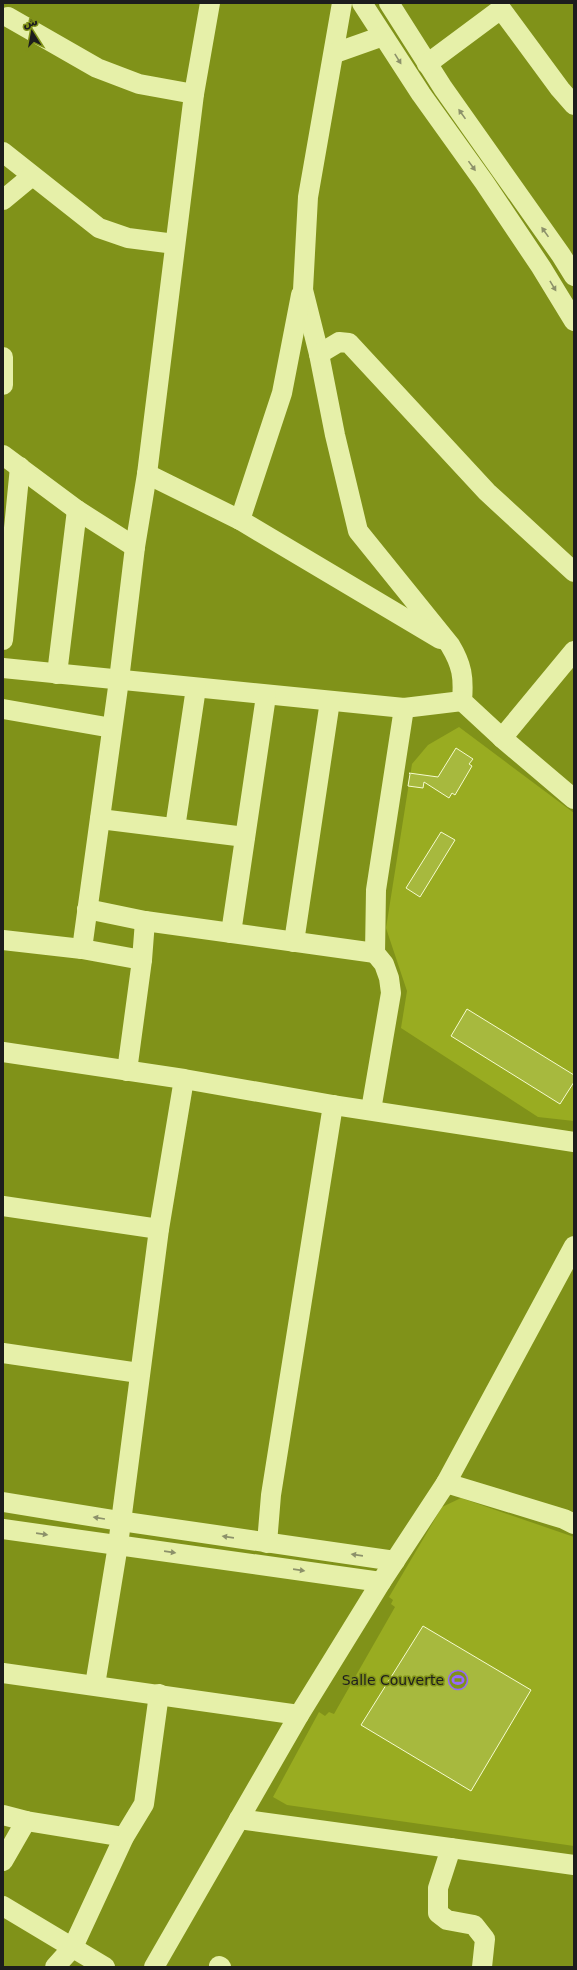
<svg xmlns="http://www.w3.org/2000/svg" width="577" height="1970" font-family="'DejaVu Sans','Noto Naskh Arabic',sans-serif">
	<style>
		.green { fill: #99ac21 }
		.building { fill: #a7b93e; stroke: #f5fbcf }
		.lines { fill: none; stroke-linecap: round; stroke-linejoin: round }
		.minor { stroke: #e6f0a9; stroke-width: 20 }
		.oneway { fill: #8c916a }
		.labels { text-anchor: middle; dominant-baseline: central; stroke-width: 3; stroke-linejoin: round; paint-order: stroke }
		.poi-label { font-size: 14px; fill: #1d1d1d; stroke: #809219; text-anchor: end }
	</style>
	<rect width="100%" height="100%" fill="#809219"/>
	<g class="green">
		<path d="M459 727 574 813V1121L538 1117 401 1028 407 991 386 928 412 764 428 745Z"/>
		<path d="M461 1498 574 1537V1846L287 1805 273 1797 319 1712 325 1716 329 1712 334 1714 395 1607 391 1604 393 1600 389 1597 442 1507Z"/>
	</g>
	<g class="building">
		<path d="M456 748 473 759 469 764 472 766 455 795 452 793 449 798 424 782 423 788 408 786 410 774 409 773 438 777Z"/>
		<path d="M441 832 455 840 420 897 406 888Z"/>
		<path d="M467 1009 574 1075V1082L560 1104 451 1036Z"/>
		<path d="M423 1626 531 1690 471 1791 361 1725Z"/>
	</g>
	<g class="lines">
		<g class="minor">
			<path d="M342 3 308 197 303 290 319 354 335 435 358 531 450 645C462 665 464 677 462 701L502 738 574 799"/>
			<path d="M362 3 421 94 484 182 541 267 574 321"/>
			<path d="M389 3 443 88 561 255 574 276"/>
			<path d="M8 17 97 68 139 84 194 94"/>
			<path d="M335 53 383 36"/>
			<path d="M427 64 501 9 560 89 574 105"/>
			<path d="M3 152 99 228 128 238 175 244"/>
			<path d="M3 200 32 176"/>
			<path d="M319 354 339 342 349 343 487 492 574 572"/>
			<path d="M3 357V385"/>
			<path d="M3 455 77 510 135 547"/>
			<path d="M147 474 240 520 440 639"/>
			<path d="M240 520 282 393 301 295"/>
			<path d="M3 640 20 467"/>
			<path d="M3 668 404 708 462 701"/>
			<path d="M57 674 77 510"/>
			<path d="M3 709 112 728"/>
			<path d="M502 738 574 651"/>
			<path d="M100 819 245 837"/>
			<path d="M175 828 196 688"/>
			<path d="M87 909 145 921 375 953"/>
			<path d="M231 933 266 696"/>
			<path d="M3 940 82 949 142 960"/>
			<path d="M294 942 330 701"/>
			<path d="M82 949 119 680 135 547 147 474 194 94 210 3"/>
			<path d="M3 1052 184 1079 333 1105 574 1142"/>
			<path d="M127 1071 142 960 145 921"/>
			<path d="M371 1110 391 993 389 978 384 964 375 953 376 890 404 708"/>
			<path d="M3 1206 159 1229"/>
			<path d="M3 1353 139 1373"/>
			<path d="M446 1483 564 1519 574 1524"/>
			<path d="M3 1502 120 1521 395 1561"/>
			<path d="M3 1529 381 1582"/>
			<path d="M267 1543 271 1495 333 1105"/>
			<path d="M3 1673 299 1715"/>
			<path d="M95 1685 118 1545 159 1229 184 1079"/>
			<path d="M3 1815 26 1821 124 1837"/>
			<path d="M239 1819 574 1865"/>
			<path d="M451 1848 438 1888V1913L447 1920 474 1925 485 1939 482 1967"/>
			<path d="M3 1861 26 1821"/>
			<path d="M3 1906 105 1967"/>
			<path d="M219 1966 221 1967"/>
			<path d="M55 1967 73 1947 124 1837 144 1804 159 1694"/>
			<path d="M154 1967 299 1715 381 1582 446 1483 574 1246"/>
		</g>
	</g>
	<defs><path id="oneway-solid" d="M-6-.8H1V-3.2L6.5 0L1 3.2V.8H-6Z"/></defs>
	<g class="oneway">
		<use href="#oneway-solid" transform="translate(398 59) rotate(58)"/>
		<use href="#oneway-solid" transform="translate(462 114) rotate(-125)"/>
		<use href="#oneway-solid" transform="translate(472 166) rotate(54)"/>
		<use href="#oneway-solid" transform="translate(545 232) rotate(-125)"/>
		<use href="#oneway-solid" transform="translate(553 286) rotate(59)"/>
		<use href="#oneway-solid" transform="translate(99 1518) rotate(-171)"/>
		<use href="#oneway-solid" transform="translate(42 1534) rotate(8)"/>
		<use href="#oneway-solid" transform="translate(228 1537) rotate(-172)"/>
		<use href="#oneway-solid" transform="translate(170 1552) rotate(8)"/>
		<use href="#oneway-solid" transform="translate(357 1555) rotate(-172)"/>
		<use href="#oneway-solid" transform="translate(299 1570) rotate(8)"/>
	</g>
	<defs>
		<g id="stadium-ring" transform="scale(1)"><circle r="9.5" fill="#809219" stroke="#9567ff" stroke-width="1.5"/><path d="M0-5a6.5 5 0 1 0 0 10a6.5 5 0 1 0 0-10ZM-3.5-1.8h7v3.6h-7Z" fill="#9567ff"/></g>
	</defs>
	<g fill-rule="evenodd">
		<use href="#stadium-ring" x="458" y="1680"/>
	</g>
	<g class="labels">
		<g class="poi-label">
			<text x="444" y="1680">Salle Couverte</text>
		</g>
	</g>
	<rect width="577" height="1970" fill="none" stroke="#1d1d1d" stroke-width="8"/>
	<g transform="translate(32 32) rotate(349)" stroke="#809219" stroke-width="3" paint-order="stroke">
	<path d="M0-3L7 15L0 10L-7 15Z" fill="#1d1d1d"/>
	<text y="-6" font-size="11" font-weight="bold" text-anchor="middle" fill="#1d1d1d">ش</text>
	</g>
</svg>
